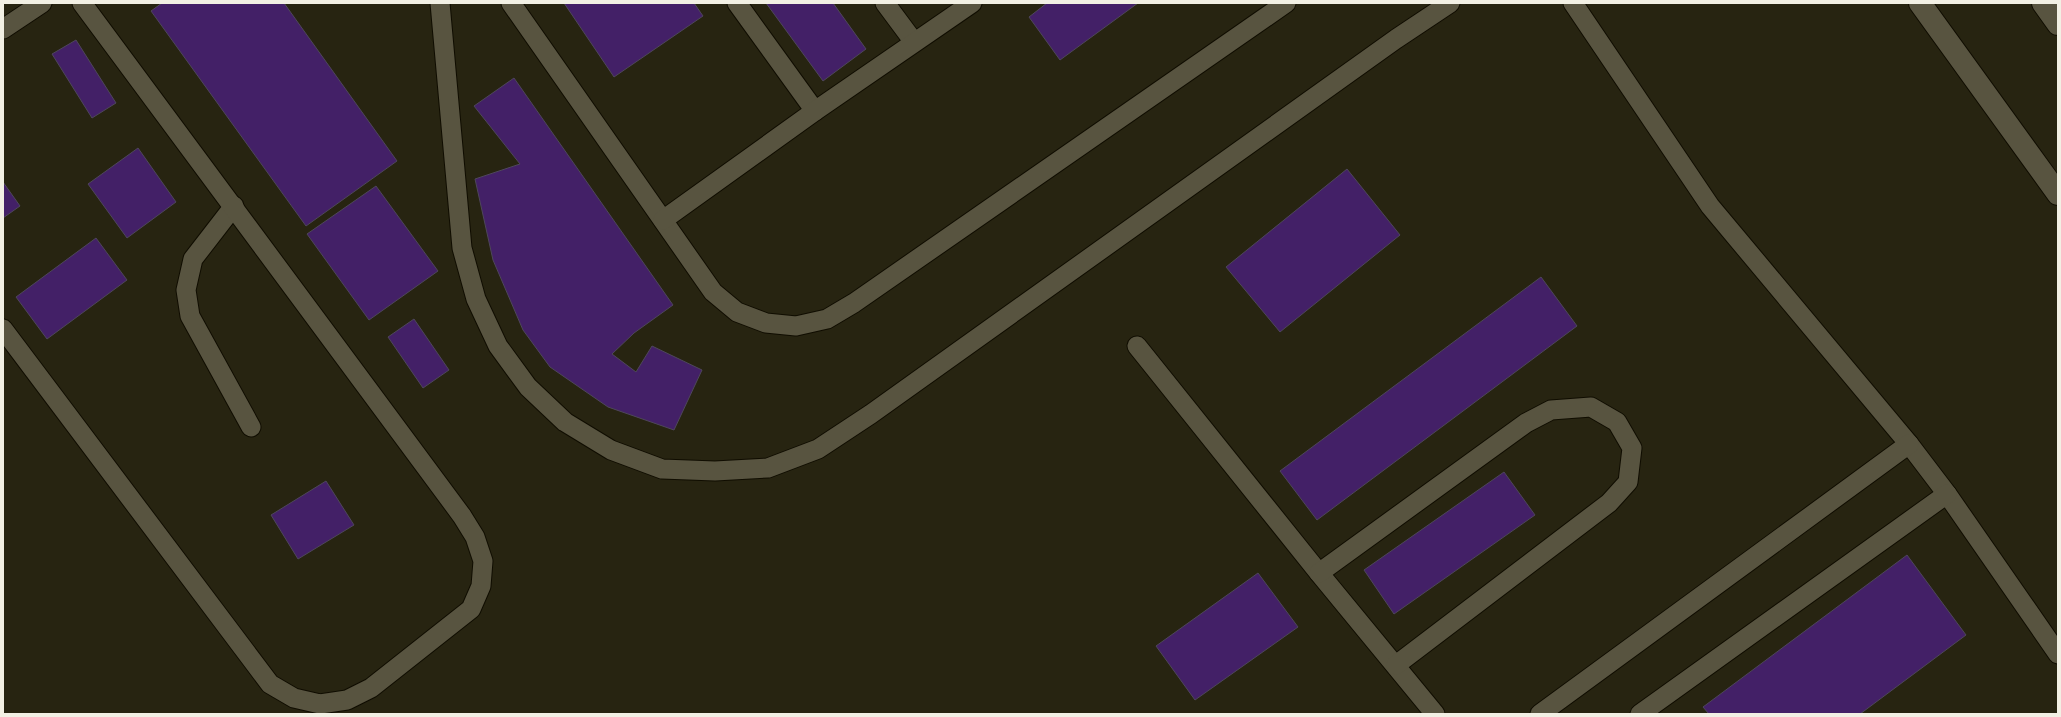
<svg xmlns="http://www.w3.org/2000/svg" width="2061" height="717" font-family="'Titillium Web',sans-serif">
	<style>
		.building { fill: #432067; stroke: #4e475a }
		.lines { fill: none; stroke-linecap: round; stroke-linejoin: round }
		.service-casing { stroke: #100d00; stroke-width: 21 }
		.minor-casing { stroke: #100d00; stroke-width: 24 }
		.service { stroke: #585440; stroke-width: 19 }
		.minor { stroke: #585440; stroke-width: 22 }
	</style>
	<rect width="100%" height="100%" fill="#272411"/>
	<g class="building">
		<path d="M162 3H284L397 161 306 226 151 11Z"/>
		<path d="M564 3H694L703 16 614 77Z"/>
		<path d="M766 3H833L866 49 823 81Z"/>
		<path d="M1047 3H1138L1060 60 1029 17Z"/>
		<path d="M76 40 116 103 92 118 52 54Z"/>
		<path d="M514 78 673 305 634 333 612 354 636 372 652 346 702 370 674 430 608 407 550 367 523 330 493 260 475 179 520 164 474 106Z"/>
		<path d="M138 148 176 202 127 238 88 184Z"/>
		<path d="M1347 169 1400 235 1280 332 1226 267Z"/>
		<path d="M3 182 20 206 3 218Z"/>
		<path d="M376 186 438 271 369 320 307 234Z"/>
		<path d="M96 238 127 280 47 339 16 297Z"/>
		<path d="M1541 277 1577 326 1317 520 1280 471Z"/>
		<path d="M414 319 449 370 423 388 388 337Z"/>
		<path d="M1504 472 1535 515 1394 614 1364 570Z"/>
		<path d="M326 481 354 525 298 559 271 515Z"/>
		<path d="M1907 555 1966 635 1860 714H1709L1703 707Z"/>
		<path d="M1258 573 1298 627 1195 700 1156 646Z"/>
	</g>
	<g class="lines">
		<g class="service-casing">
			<g id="service">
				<path d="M440 3 462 248 476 299 498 346 528 387 565 422 611 450 662 469 715 471 768 468 818 449 871 414 1396 39 1450 3"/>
				<path d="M511 3 713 292 737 312 766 323 796 326 827 319 854 303 1286 3"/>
				<path d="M737 3 815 111"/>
				<path d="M885 3 914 42"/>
				<path d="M1573 3 1710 206 1909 444 1947 494 2058 654"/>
				<path d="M3 29 42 3"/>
				<path d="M234 206 193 259 186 290 190 316 251 427"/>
				<path d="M663 220 815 111 972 3"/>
				<path d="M3 329 270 684 294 698 320 704 347 700 371 688 471 609 481 586 483 561 475 537 462 516 82 3"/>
				<path d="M1137 346 1319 573 1435 714"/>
				<path d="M1319 573 1526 423 1551 410 1591 407 1617 422 1632 448 1628 482 1609 503 1396 665"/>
				<path d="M1540 714 1909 444"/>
				<path d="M1640 714 1947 494"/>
			</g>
		</g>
		<g class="minor-casing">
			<g id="minor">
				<path d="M1920 3 2058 194"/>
				<path d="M2043 3 2058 24"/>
			</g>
		</g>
		<use href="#service" class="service"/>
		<use href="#minor" class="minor"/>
	</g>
	<rect width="2061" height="717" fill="none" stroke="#f2f0e4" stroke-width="8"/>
</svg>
